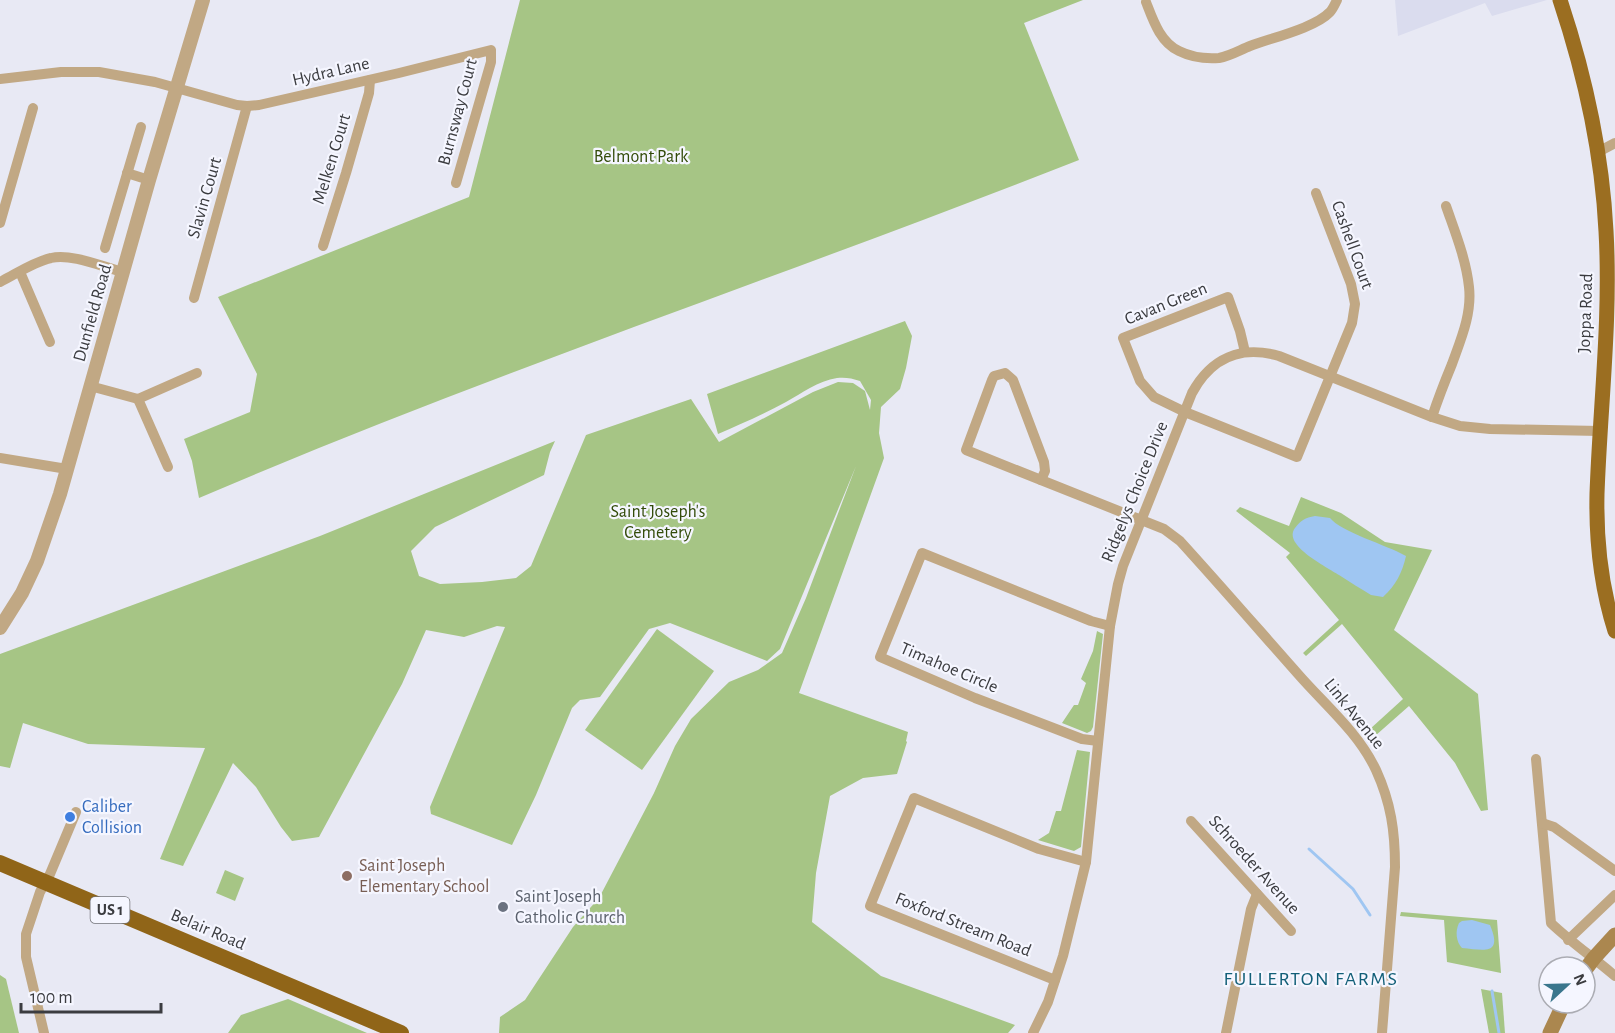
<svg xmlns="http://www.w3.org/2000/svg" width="1615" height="1033" font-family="'Alegreya Sans',sans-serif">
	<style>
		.built { fill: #dadcee }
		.green { fill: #a6c585 }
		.water { fill: #9fc6f2 }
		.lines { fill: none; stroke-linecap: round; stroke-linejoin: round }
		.stream { stroke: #9fc6f2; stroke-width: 3 }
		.minor { stroke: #c1a884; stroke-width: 10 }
		.tertiary { stroke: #c1a884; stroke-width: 14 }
		.secondary { stroke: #ab874f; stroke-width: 15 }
		.primary { stroke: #9b6e21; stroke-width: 15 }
		.trunk { stroke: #906518; stroke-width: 16 }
		.shop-dot { fill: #3f7fe0; stroke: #f5f6ff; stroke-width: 2 }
		.education-dot { fill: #8d6e63; stroke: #f5f6ff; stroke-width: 2 }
		.worship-dot { fill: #6b7280; stroke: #f5f6ff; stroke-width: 2 }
		.labels { text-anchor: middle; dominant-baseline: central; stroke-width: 4.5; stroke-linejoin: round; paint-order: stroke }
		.shield { fill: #f5f6ff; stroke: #737479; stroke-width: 1.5 }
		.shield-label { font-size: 16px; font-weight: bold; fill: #3b3c40 }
		.street-label { font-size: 18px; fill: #3b3c40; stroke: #f5f6ff }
		.park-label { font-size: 18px; fill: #324b09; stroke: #f5f6ff }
		.shop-label { font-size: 18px; fill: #366cbe; stroke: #f5f6ff; text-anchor: start }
		.education-label { font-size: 18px; fill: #785e54; stroke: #f5f6ff; text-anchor: start }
		.worship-label { font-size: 18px; fill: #5b616d; stroke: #f5f6ff; text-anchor: start }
		.neighbourhood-label { font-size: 20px; letter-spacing: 1.5px; fill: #125f78; stroke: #f5f6ff }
	</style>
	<rect width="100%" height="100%" fill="#e8e9f4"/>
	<path class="built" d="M1395 0H1547L1492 16 1485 3 1398 36Z"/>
	<g class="green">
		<path d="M520 0H1083L1024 23 1079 160C787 275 488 374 199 498L192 461 184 439 250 412 257 374 218 297 469 197Z"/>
		<path d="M905 321 912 336 906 368 900 389 881 407 879 433 884 458 799 693 908 732 906 741 907 742 897 774 863 778 830 796 816 873 812 922 881 976 1015 1025 1008 1033H499L500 1017 525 1000 573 927 599 898 654 793 675 746 691 719 729 682 758 670 782 653 806 598 856 466 780 649 767 661 670 623 649 629 600 697 580 700 572 708 536 795 512 845 431 814 430 807 505 627 497 626 464 637 426 630 402 684 319 837 292 841 281 827 256 787 233 763 183 866 160 859 205 748 88 744 23 723 10 768 0 766V654L320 536 555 441 550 452 544 475 435 527 411 551 419 576 440 584 482 582 516 578 531 566 586 435 691 399 719 442 813 392 838 382 853 383 865 391 870 410 871 400 860 381C852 378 844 377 837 378 818 381 802 393 786 402 764 414 741 424 718 434L707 394Z"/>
		<path d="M1301 497 1341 513 1385 542 1432 550 1394 630 1478 694 1488 810 1481 811 1455 763 1409 706 1375 736 1370 729 1403 699 1342 624 1306 656 1303 653 1339 620 1286 557 1290 553 1236 511 1240 507 1289 526Z"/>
		<path d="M657 629 714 671 642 770 585 730Z"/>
		<path d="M1097 631 1103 634 1093 727 1091 731 1087 733 1062 723 1074 705H1078L1086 683 1081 679 1093 651Z"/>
		<path d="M1077 750 1090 752 1081 847 1074 851 1038 840 1049 833 1056 811H1061Z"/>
		<path d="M225 870 244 878 235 901 216 893Z"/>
		<path d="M1401 912 1497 920 1501 973 1447 962 1444 920 1400 916Z"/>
		<path d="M0 975 6 979 19 1033H0Z"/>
		<path d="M1481 989 1502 993 1505 1033H1489Z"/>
		<path d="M288 999 367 1033H228L241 1015Z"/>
	</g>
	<g class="water">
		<path d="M1315 516 1330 518C1341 532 1387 545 1406 556 1402 573 1396 585 1383 597L1371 595C1361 589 1350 582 1339 575 1327 567 1282 545 1295 528 1301 520 1305 518 1315 516Z"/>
		<path d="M1472 920 1490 925C1503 956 1484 950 1462 948 1456 942 1455 931 1459 923L1462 921Z"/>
	</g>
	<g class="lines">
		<g class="stream">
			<path d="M1309 849 1353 889 1370 915"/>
			<path d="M1492 991 1499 1033"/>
		</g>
		<g class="minor">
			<path d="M1146 2C1153 20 1160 42 1179 51 1191 57 1205 59 1219 58 1230 56 1240 50 1250 46 1271 38 1315 28 1330 12 1333 9 1335 4 1337 0"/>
			<path d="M0 79 61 72H99L155 82 237 105 247 106 259 105 399 73 491 50V62L456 183"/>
			<path d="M1598 152 1615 143"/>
			<path d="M127 173 149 180"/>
			<path d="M0 223 33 108"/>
			<path d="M323 246 346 173 369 93 370 80"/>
			<path d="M105 248 141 127"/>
			<path d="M20 272 50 342"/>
			<path d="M0 282C16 274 33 262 51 258 71 253 103 267 123 272"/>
			<path d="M194 298 247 106"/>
			<path d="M1245 352 1240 331 1228 297 1123 338 1140 381 1154 397 1185 412 1297 457 1352 323 1355 304 1351 284 1316 193"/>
			<path d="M1005 373 1013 380 1044 462 1045 471 1041 480 966 450 992 380 994 376Z"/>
			<path d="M90 386 138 399 197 373"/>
			<path d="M138 399 168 467"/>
			<path d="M1432 417C1438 399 1445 381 1452 364 1461 339 1472 314 1469 287 1466 259 1455 232 1446 206"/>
			<path d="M0 458 67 469"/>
			<path d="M1041 480 1164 529 1180 541C1220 585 1259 630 1298 674 1325 705 1358 732 1376 770 1391 803 1395 831 1395 867L1382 1033"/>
			<path d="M1098 741 1082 739 975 698 880 657 922 553 1091 621 1110 626"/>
			<path d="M1536 759 1551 923C1571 942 1594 958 1615 976"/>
			<path d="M1191 821 1291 931"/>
			<path d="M1542 823 1554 827 1615 871"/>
			<path d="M1568 940 1615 895"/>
			<path d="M1055 980 870 906 914 798 1039 849 1086 862"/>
			<path d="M44 1033 26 957V934L40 892 50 874 76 812"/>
			<path d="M1033 1033 1048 1002 1063 956 1086 862 1110 626 1118 584 1123 566 1192 393C1211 358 1241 345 1279 356L1432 417 1460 426 1490 429 1600 431"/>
			<path d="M1226 1033 1251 909 1257 894"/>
		</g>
		<path class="tertiary" d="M0 628 22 593 37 561 60 494 149 180 203 0"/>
		<g class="secondary">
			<path d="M1585 970 1594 958 1615 935"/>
			<path d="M1550 1033 1564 1003"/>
		</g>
		<path class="primary" d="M1560 0C1585 75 1602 152 1606 231 1611 319 1600 407 1597 494 1596 541 1601 587 1615 631"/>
		<path class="trunk" d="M0 863 401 1033"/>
	</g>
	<circle class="shop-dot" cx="70" cy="817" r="6"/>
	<circle class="education-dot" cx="347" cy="876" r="6"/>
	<circle class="worship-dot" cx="503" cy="907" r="6"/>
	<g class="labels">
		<rect class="shield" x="90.5" y="897" width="39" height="26" rx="4.5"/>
		<g class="shield-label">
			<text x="110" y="910">US 1</text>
		</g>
		<g class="street-label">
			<text transform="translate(331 72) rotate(-13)">Hydra Lane</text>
			<text transform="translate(458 112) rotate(-75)">Burnsway Court</text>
			<text transform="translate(332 159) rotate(-73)">Melken Court</text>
			<text transform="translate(205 198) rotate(-74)">Slavin Court</text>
			<text transform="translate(1352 245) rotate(70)">Cashell Court</text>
			<text transform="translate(1166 304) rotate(-22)">Cavan Green</text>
			<text transform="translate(93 313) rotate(-74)">Dunfield Road</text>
			<text transform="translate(1586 313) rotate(-88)">Joppa Road</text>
			<text transform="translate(1135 492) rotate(-68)">Ridgelys Choice Drive</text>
			<text transform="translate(949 668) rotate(23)">Timahoe Circle</text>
			<text transform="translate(1354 714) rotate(51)">Link Avenue</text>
			<text transform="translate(1254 865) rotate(48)">Schroeder Avenue</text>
			<text transform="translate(963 925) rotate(22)">Foxford Stream Road</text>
			<text transform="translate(208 930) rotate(23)">Belair Road</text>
		</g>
		<g class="park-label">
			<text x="641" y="157">Belmont Park</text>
			<text x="658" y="512">Saint Joseph's<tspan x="658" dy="21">Cemetery</tspan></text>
		</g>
		<g class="shop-label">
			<text x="82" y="807">Caliber<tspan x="82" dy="21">Collision</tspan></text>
		</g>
		<g class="education-label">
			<text x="359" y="866">Saint Joseph<tspan x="359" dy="21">Elementary School</tspan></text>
		</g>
		<g class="worship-label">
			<text x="515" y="897">Saint Joseph<tspan x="515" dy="21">Catholic Church</tspan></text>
		</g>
		<g class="neighbourhood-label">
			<text x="1311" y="979">FULLERTON FARMS</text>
		</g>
	</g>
	<g transform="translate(1567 985) rotate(68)"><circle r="28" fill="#f5f6ff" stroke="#abacb3" stroke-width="1.5"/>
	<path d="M0-4.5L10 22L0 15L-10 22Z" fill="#3a768d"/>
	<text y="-9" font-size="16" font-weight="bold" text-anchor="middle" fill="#3b3c40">N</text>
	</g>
	<path d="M21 1003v9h140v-9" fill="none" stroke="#3b3c40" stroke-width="3"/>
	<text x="30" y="1003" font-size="18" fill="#3b3c40" stroke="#f5f6ff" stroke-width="4.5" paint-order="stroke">100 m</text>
</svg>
